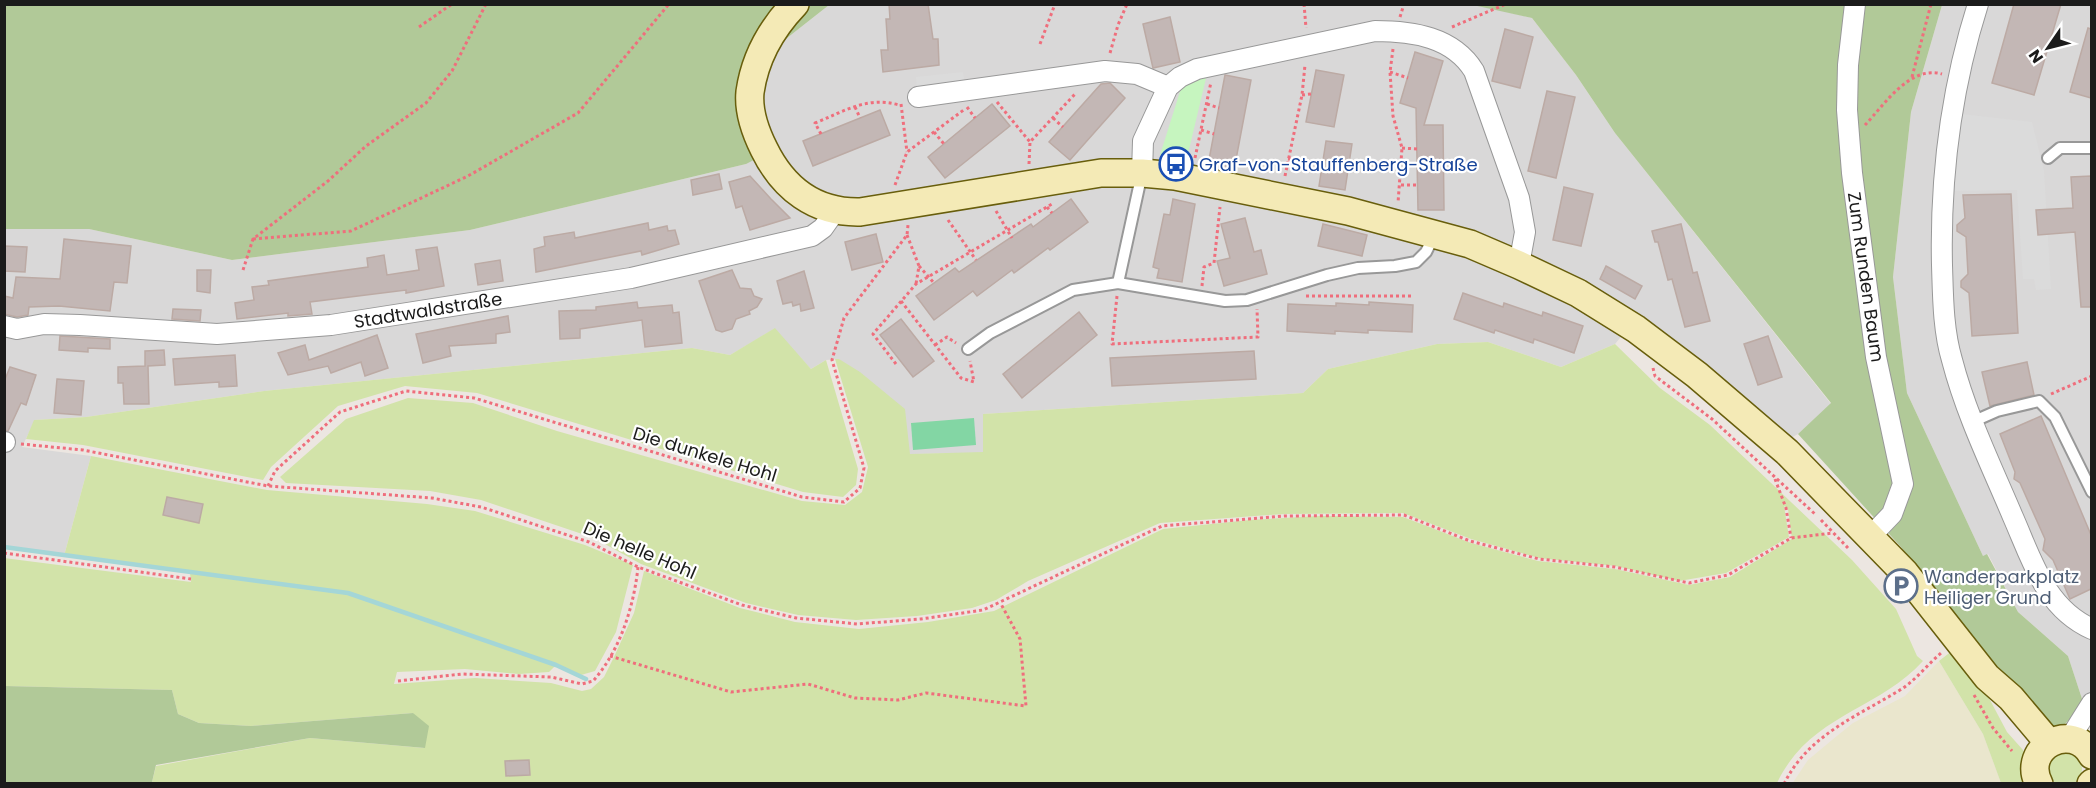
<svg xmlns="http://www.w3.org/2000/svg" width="2096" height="788" font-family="Poppins,sans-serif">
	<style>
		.residential { fill: #d9d8d8 }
		.farmland { fill: #eae6cd }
		.grass { fill: #d2e3a9 }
		.forest { fill: #b1c998 }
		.park { fill: #c6f5bf }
		.pitch { fill: #83d6a4 }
		.parking { fill: #dbdbdb }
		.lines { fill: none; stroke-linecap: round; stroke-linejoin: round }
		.stream { stroke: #a4d6d7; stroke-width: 4.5 }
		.building { fill: #c3b7b5; stroke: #bcaaa4; stroke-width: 1.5 }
		.lane-casing { stroke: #989898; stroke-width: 14 }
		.street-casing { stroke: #989898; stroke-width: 22 }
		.secondary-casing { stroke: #685e0c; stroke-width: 30 }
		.path { stroke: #ef6e7c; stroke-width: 3; stroke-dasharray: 3 3; stroke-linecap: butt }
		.lane { stroke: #fff; stroke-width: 10 }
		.street { stroke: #fff; stroke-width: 20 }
		.secondary { stroke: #f4eab6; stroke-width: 27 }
		.labels { text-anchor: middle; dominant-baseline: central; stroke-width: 4.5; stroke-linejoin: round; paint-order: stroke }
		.transit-label { font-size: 18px; fill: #164399; stroke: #fff; text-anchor: start }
		.street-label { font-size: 18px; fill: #1b1b1b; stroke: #fff }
		.service-label { font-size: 18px; fill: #4e5e75; stroke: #fff; text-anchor: start }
	</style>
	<rect width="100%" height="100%" fill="#ece6e1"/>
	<g class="residential">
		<path d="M1473 4 1532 18 1576 75 1615 133 1831 404 1798 434 1789 439 1638 316 1615 344 1561 367 1488 342 1437 344 1328 369 1303 393 983 414V453L910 454 839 359 826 360 811 369 774 329 730 355 692 348 264 391 86 417 35 420 22 447 91 456 64 556 5 547V229H89L232 260 470 230 746 164 760 114 768 53 829 5Z"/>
		<path d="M1942 5H2091V709L2084 705 2068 656 2018 612 1988 554 1983 556 1907 393 1893 277 1911 112Z"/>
	</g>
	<path class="farmland" d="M1939 661 1983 734 2001 783 1792 784 1808 760 1832 740 1853 723 1905 696Z"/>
	<g class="grass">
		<path d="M775 328 811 369 826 360 858 469 856 485 843 497 803 492 477 393 405 386 338 406 271 467 263 480 83 445 26 439 34 420 86 417 264 391 692 348 730 355Z"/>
		<path d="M1488 342 1561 367 1615 344 1660 388 1710 425 1852 560 1896 609 1917 656 1923 661C1876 712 1810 714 1777 783L152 782 156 766 310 738 424 748 413 713 251 726 199 723 178 714 172 690 5 686 4 558 191 582 190 573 64 556 91 456 267 490 427 504 475 511 585 545 633 565 616 632 595 671 581 675 556 665 549 672 519 674 465 669 397 672 394 684 475 678 551 683 582 691 591 689 604 677 614 657 634 613 644 571 740 608 795 622 859 629 928 622 994 611 1163 529 1250 520 1320 516 1403 517 1471 543 1538 561 1615 569 1689 585 1730 577 1792 539 1788 509 1784 506 1789 537 1726 573 1679 581 1616 566 1539 558 1471 539 1403 513 1284 514 1160 523 1028 581 996 600 972 608 917 616 856 620 798 615 746 603 641 564 594 538 481 500 430 491 286 483 280 477 346 419 408 398 473 403 557 431 802 501 845 505 862 492 868 467 835 359H839L860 372 905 409 910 454 983 452V414L1303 393 1328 369 1437 344Z"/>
		<path d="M1957 647 1973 668 2007 732 2023 750 2027 758 2028 783H2001L1983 734 1939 661Z"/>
		<circle cx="2065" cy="769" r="17"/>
	</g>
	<g class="forest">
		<path d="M4 5H829L768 53 759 93 773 150 746 164 470 230 232 260 89 229H5Z"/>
		<path d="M1473 5H1942L1911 112 1893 277 1907 393 1983 556 1987 554 2018 612 2068 656 2084 705 2065 724 2048 731 2036 725 1901 547 1798 434 1831 403 1615 133 1576 75 1532 18Z"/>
		<path d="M5 686 172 690 178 714 199 723 251 726 413 713 429 726 425 748 310 738 156 765 152 782 201 783H5Z"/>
	</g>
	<path class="park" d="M1207 74 1187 158 1160 155 1183 82Z"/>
	<path class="pitch" d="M974 418 976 445 913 450 911 423Z"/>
	<g class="parking">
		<path d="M963 72 965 87 917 90 916 77Z"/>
		<path d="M1961 114 2032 122 2044 171 2051 289 2036 290 2034 279H2023L2017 190 1951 191Z"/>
	</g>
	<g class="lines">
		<path class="stream" d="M4 547 348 593 556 665 586 679"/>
	</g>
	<g class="building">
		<path d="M889 4H928L933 39H938L939 65 883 72 881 50H888L886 19H890Z"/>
		<path d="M2014 4H2061L2034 95 1992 83Z"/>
		<path d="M1170 17 1180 62 1153 68 1143 24Z"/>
		<path d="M2088 28 2091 29V98L2070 92Z"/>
		<path d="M1505 29 1533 37 1520 88 1492 81Z"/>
		<path d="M1415 52 1443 61 1424 125H1443L1444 210H1418L1416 108 1400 103Z"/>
		<path d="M1316 70 1344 75 1334 127 1306 122Z"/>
		<path d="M1225 75 1251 80 1234 170 1208 165Z"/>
		<path d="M1110 83 1125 98 1070 160 1049 142 1101 84Z"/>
		<path d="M1547 91 1575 97 1556 178 1528 171Z"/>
		<path d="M992 104 1010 126 945 178 928 157Z"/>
		<path d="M880 110 890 135 813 166 803 141Z"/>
		<path d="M1326 141 1352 144 1345 190 1319 186Z"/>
		<path d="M719 174 722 189 693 195 691 180Z"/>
		<path d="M750 176 771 199 790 218 750 230 742 206 736 208 729 182Z"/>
		<path d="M2091 176V307H2081L2075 232 2038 235 2036 210 2073 208 2071 177Z"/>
		<path d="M1564 187 1593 194 1581 246 1553 240Z"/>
		<path d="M2011 194 2018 333 1972 336 1969 293 1961 287V281L1968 274 1966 237 1957 231V225L1965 218 1963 195Z"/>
		<path d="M1071 199 1088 222 1050 250 1048 248 1014 273 1012 270 977 296 973 291 934 320 916 296 955 268 959 272 1031 224 1033 227Z"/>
		<path d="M1173 199 1195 204 1182 282 1157 278 1159 269 1153 267 1164 214 1170 215Z"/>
		<path d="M1245 218 1254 252 1261 250 1267 274 1224 286 1217 261 1230 258 1221 224Z"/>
		<path d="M648 223 649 230 667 226 668 231 675 230 679 244 642 255 641 251 536 272 534 249 545 246 544 237 574 232 575 238Z"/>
		<path d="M1323 224 1367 235 1362 256 1318 246Z"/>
		<path d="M1681 224 1693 273 1697 272 1710 321 1685 327 1672 279 1668 280 1658 242H1655L1652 231Z"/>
		<path d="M876 234 883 262 852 270 845 242Z"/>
		<path d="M64 239 131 246 127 283 114 282 110 311 59 306 29 307 28 315 17 317 4 314V296L13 298 16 277 60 279Z"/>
		<path d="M4 246 27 247 25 272 4 271Z"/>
		<path d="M437 247 444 286 406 293V290L310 302 312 314 288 316V313L237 319 235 303 254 300 252 287 269 285 268 281 368 267 367 258 384 255 387 275 419 270 416 250Z"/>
		<path d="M500 260 503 281 478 285 475 264Z"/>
		<path d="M1606 266 1642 286 1635 299 1600 279Z"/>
		<path d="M197 270H211L210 293 197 291Z"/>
		<path d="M732 270 740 288 751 289 754 296 762 299 757 307 749 311 750 314 736 319 732 329 722 332 716 330 699 281Z"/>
		<path d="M804 271 814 308 801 311 800 304 793 306 792 302 783 304 777 281Z"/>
		<path d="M1463 293 1503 307 1504 303 1542 316 1543 312 1583 326 1574 353 1534 339 1533 343 1495 330 1494 333 1454 319Z"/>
		<path d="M637 302 638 308 672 305 673 313 679 312 682 343 645 347 642 320 580 329V338L560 339 559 311 596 310V307Z"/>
		<path d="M1369 302 1413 305 1412 332 1368 330V333L1335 331V334L1287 331 1288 304 1336 306V303L1369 305Z"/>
		<path d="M173 309 201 310 200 321 172 319Z"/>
		<path d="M1079 312 1097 335 1022 398 1003 374Z"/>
		<path d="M508 316 510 332 496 334V343L449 346 451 356 423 363 416 334Z"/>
		<path d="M901 319 934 361 913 377 880 335Z"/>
		<path d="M377 335 388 368 365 376 361 362 331 373 328 366 288 375 278 353 305 345 309 360Z"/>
		<path d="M60 336 110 339V349L88 348V352L59 350Z"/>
		<path d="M1768 336 1782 377 1758 385 1744 344Z"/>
		<path d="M164 350 165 365 148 366 149 404H124L123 383H118V367L145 366V351Z"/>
		<path d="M1254 351 1256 379 1112 386 1110 358Z"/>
		<path d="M235 355 237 386 219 387V382L175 385 173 359Z"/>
		<path d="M2027 362 2034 395 1990 406 1982 372Z"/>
		<path d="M10 367 36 375 26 405 21 403 8 431 4 430V382Z"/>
		<path d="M57 379 84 381 81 415 54 413Z"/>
		<path d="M2041 416 2091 535V589L2070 599 2053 560 2043 550 2045 539 2020 483 2014 479 2015 472 2000 434Z"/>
		<path d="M167 497 203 504 199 523 163 515Z"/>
		<path d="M529 760 530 775 506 776 505 761Z"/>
	</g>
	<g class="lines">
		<g class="lane-casing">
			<g id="lane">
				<path d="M2048 158 2060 148H2092"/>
				<path d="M1118 283 1142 173"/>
				<path d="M968 349 990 333 1073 290 1118 283 1225 301 1247 300 1327 275 1358 268 1395 266 1416 262 1426 252 1435 234"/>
				<path d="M1972 422 1997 411 2039 401 2055 417 2092 492"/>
			</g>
		</g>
		<g class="street-casing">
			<g id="street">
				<path d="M1855 4 1848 65 1847 110 1852 173 1876 357 1903 484 1892 514 1870 537"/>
				<path d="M1978 4C1951 89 1940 176 1942 265 1943 296 1943 330 1952 360 1966 414 1991 465 2013 517 2032 560 2045 608 2092 629"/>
				<path d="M918 97 1105 71 1137 74 1168 87"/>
				<path d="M1142 173 1143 141 1168 87 1180 77 1197 69 1375 31C1413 31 1453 37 1474 71L1519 198 1525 232 1519 265"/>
				<path d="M4 326 17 329 44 324 80 325 217 334 331 325 631 278 812 236 823 228 835 211"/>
				<path d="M4 442H5"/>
				<path d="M2070 738 2092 703"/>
			</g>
		</g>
		<g class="secondary-casing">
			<g id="secondary">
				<path d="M795 4C771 29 755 57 750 92 748 112 755 131 764 149 783 188 815 213 860 212L1101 173H1142L1175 176 1348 211 1470 244 1519 265 1578 293 1636 329 1697 375 1787 452 1905 573 1987 677 2011 698 2049 743"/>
				<path d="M2039 784C2020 748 2072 720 2092 755"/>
				<path d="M2091 784 2092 783"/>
			</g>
		</g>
		<g class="path">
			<path d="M1304 4 1306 28"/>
			<path d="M1400 17 1404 4"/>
			<path d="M419 27 452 4"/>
			<path d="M1452 27 1506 4"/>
			<path d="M1040 44 1055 4"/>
			<path d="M1393 49 1390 72 1393 116 1402 148 1398 203"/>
			<path d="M1110 53 1118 25 1127 4"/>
			<path d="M1390 72 1408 78"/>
			<path d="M1912 77 1931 4"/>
			<path d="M1302 95 1311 94"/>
			<path d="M997 102 1030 142"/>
			<path d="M901 104 907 152"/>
			<path d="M1207 104 1219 108"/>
			<path d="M855 107 860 118"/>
			<path d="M967 107 975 118"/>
			<path d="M1053 118 1063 127"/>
			<path d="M1865 125C1885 104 1910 65 1942 74"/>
			<path d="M1201 130 1214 134"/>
			<path d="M934 132 944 144"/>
			<path d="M821 134 815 123C845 111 867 96 899 105"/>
			<path d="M1402 148 1417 149"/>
			<path d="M1195 158 1211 82"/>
			<path d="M1288 159 1323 163"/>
			<path d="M1029 164 1030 142 1076 93"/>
			<path d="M1285 176 1302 95 1305 65"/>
			<path d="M895 185 907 152 965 109"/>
			<path d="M1401 185H1417"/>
			<path d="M1047 207 1052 213"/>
			<path d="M996 211 1012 238"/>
			<path d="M948 220 976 260"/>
			<path d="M907 235 919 266 916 284"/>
			<path d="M253 239 351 231 468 176 578 113 669 4"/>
			<path d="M919 266 934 283"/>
			<path d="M243 270 253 239 328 181 366 146 426 103 452 71 486 4"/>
			<path d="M1202 286 1204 267 1214 263 1220 207"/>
			<path d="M1117 296 1112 344 1258 337 1257 309"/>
			<path d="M1306 296H1413"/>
			<path d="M901 301 961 378 974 382 970 361"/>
			<path d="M935 345 947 337 956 343"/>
			<path d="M896 364 873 334 916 284 1052 204"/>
			<path d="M1653 368 1655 376 1712 419 1816 515"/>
			<path d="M2051 394 2092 376"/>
			<path d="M21 444 83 450 268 486 432 498 481 507 589 542 638 567 742 605 796 618 857 624 921 619 983 610 1162 526 1284 516 1404 515 1470 541 1539 559 1615 567 1689 583 1728 575 1791 538 1833 533"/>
			<path d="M1775 479 1786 508 1791 538"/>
			<path d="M268 486 275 471 340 412 406 391 474 398 802 497 844 502 860 488 864 468 832 360 844 318 907 235 908 225"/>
			<path d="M1821 520 1848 548"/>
			<path d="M4 553 191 579"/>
			<path d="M610 656 731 692 808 684 855 698 898 700 926 693 1026 706 1020 639 1001 604"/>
			<path d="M398 681 462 674 551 677 582 684 593 681C620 651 634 606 638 567"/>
			<path d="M1974 695 1993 728 2012 751"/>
			<path d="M1784 784C1808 735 1856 717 1900 690 1915 681 1927 665 1941 653"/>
		</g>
		<use href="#lane" class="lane"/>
		<use href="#street" class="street"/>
		<use href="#secondary" class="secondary"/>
	</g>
	<defs>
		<g id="bus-ring" transform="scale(1.725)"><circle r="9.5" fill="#fff" stroke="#1a4fb4" stroke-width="1.5"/><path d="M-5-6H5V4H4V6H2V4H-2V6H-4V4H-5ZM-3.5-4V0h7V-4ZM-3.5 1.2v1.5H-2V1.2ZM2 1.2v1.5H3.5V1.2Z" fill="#1a4fb4"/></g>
		<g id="parking-ring" transform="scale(1.725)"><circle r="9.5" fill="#fff" stroke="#5c6f8a" stroke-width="1.5"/><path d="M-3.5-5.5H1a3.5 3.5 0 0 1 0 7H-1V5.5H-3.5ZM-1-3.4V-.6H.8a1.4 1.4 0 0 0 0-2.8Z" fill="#5c6f8a"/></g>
	</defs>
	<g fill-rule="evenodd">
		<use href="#bus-ring" x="1176" y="164"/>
		<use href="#parking-ring" x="1901" y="586"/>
	</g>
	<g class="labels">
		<g class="transit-label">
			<text x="1199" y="164">Graf-von-Stauffenberg-Straße</text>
		</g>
		<g class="street-label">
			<text transform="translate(1866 277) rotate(82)">Zum Runden Baum</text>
			<text transform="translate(428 310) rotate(-9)">Stadtwaldstraße</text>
			<text transform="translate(705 454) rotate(17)">Die dunkele Hohl</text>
			<text transform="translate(640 550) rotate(23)">Die helle Hohl</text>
		</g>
		<g class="service-label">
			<text x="1924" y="576">Wanderparkplatz<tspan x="1924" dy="21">Heiliger Grund</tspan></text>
		</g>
	</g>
	<rect width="2096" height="788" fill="none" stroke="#1b1b1b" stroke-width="12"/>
	<g transform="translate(2048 48) rotate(235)" stroke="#ffffff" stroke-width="4.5" paint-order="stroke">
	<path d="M0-4.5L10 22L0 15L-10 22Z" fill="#1b1b1b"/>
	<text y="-9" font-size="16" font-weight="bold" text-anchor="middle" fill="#1b1b1b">N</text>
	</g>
</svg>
